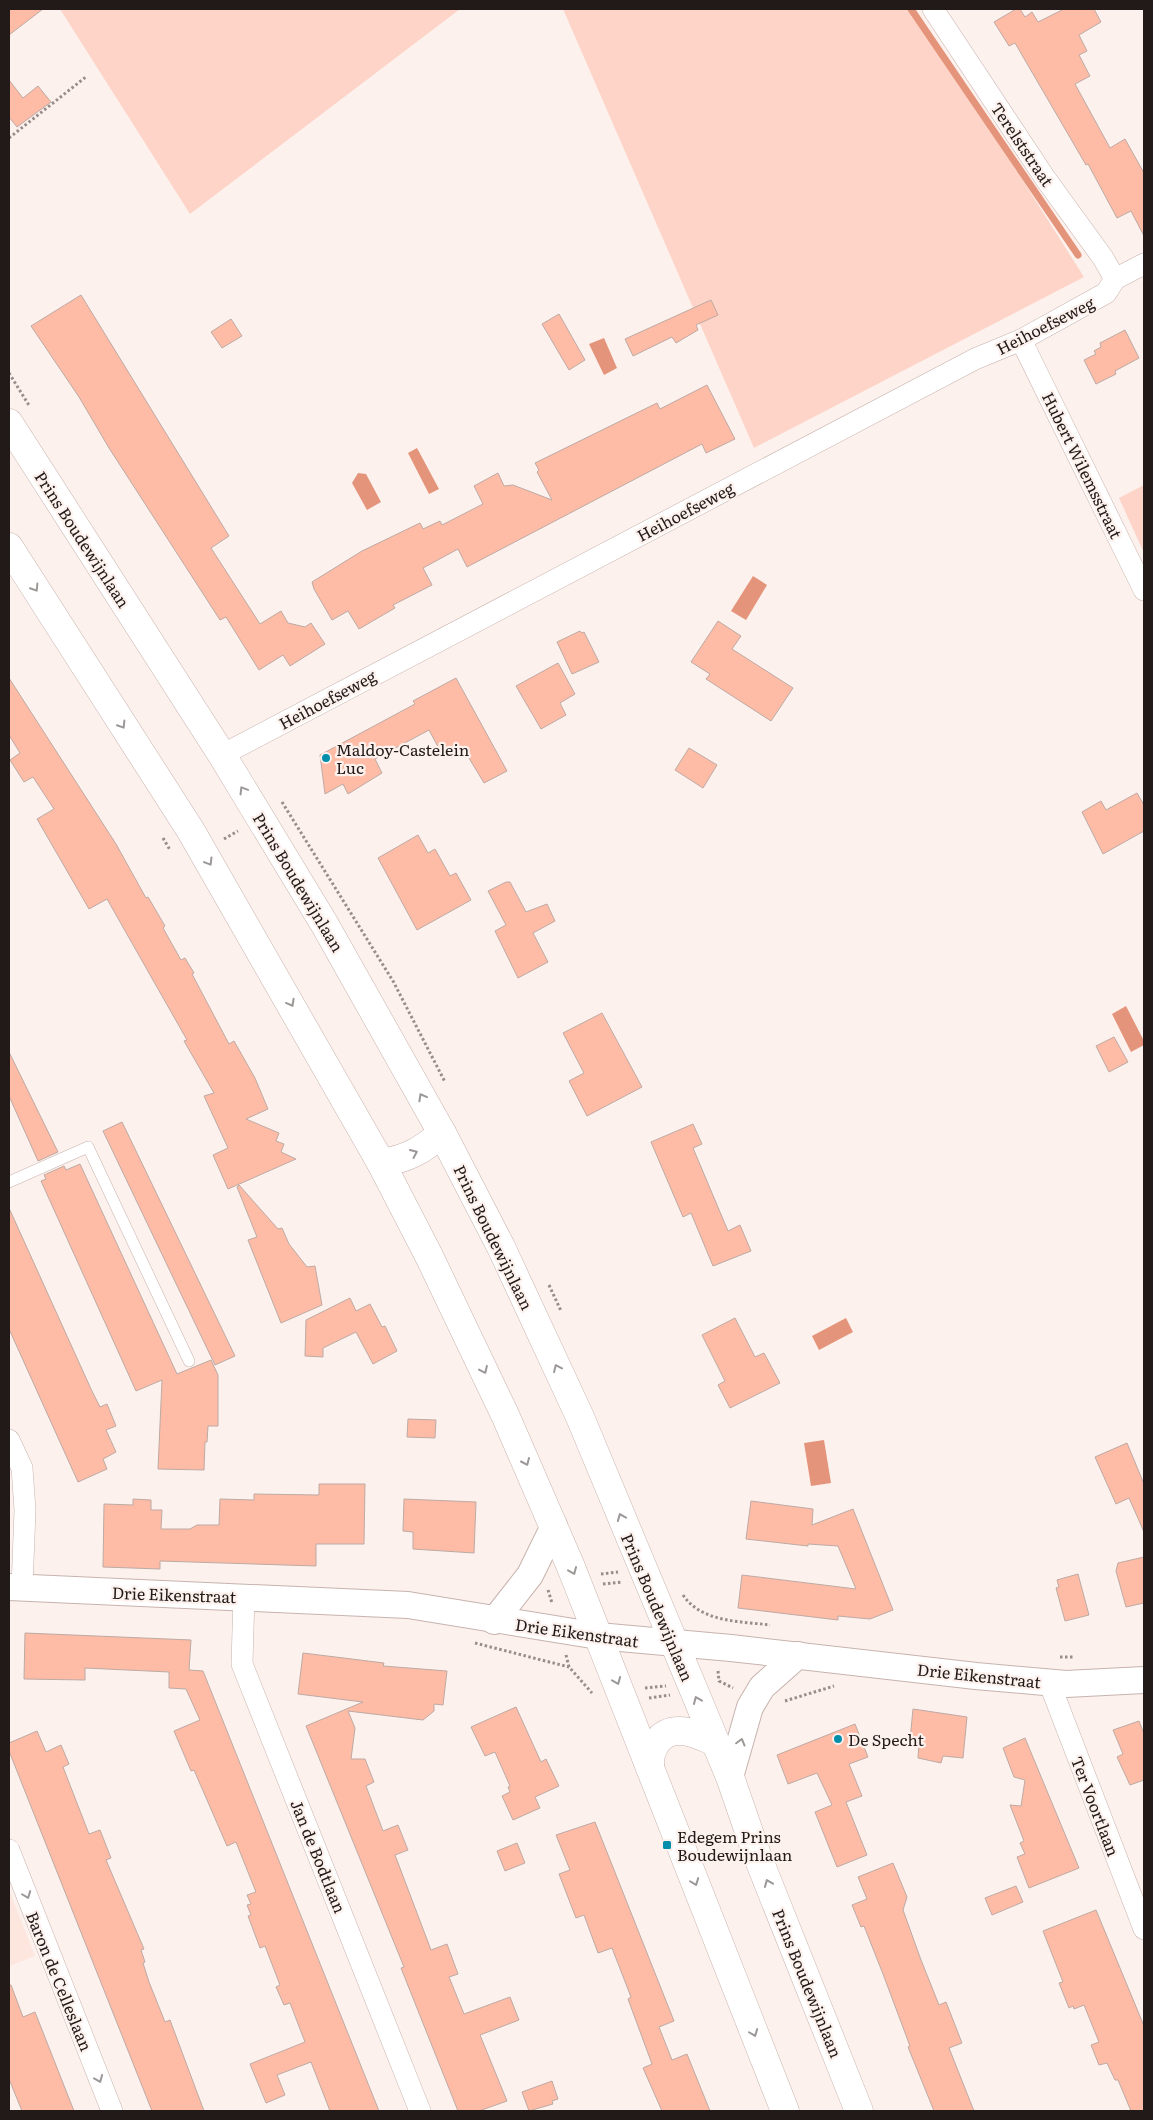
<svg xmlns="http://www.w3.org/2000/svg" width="1153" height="2120" font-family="Literata,serif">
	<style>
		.built { fill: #fce6de }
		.green { fill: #fdd4c7 }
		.water { fill: #e4947a }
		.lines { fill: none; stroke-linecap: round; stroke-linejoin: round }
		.stream { stroke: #e4947a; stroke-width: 7 }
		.building { fill: #febba5; stroke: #bdaaa4 }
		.service-casing { stroke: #c7b3ad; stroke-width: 12 }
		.minor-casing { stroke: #c7b3ad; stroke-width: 22 }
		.tertiary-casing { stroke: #c7b3ad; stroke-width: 28 }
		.secondary-casing { stroke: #c7b3ad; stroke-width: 29 }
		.path { stroke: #978d8a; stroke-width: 3; stroke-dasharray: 2.5 2.5; stroke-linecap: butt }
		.service { stroke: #fff; stroke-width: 11 }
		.minor { stroke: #fff; stroke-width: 21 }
		.tertiary { stroke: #fff; stroke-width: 26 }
		.secondary { stroke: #fff; stroke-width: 28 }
		.oneway { stroke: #9b9897 }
		.poi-dot { fill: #008eab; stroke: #fdf1ed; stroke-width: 2 }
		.labels { text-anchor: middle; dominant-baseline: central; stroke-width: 4.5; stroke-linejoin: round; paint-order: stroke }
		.street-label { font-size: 16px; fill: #211a18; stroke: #fdf1ed }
		.poi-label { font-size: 16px; fill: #211a18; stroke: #fdf1ed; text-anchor: start }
	</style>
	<rect width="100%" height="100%" fill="#fdf1ed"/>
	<path class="built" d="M9 1890 35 1956 9 1966Z"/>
	<g class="green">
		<path d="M60 9H460L190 214Z"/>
		<path d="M563 9H914L1084 277 754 448Z"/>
		<path d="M1144 485V553L1119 498Z"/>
	</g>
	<g class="water">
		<path d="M604 338 617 368 604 375 589 344Z"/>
		<path d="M417 448 439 489 429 494 408 453Z"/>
		<path d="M358 473 366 474 381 502 367 510 352 483Z"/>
		<path d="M753 576 767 585 746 620 731 611Z"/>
		<path d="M1126 1006 1144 1041V1045L1131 1052 1112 1014Z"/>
		<path d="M846 1318 853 1332 819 1350 812 1336Z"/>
		<path d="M824 1440 831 1483 811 1486 804 1443Z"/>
	</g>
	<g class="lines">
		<path class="stream" d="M911 9 1078 255"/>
	</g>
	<g class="building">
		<path d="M9 9H43L9 35Z"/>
		<path d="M1016 9H1020L1025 17 1032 12 1038 22 1064 9H1094L1101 22 1079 35 1087 51 1079 55 1090 76 1075 84 1110 148 1125 139 1144 173V236L1131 211 1117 218 1088 164 1086 165 1015 43 1009 46 994 22Z"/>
		<path d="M9 80 23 98 38 86 51 102 17 127 9 117Z"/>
		<path d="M81 295 229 536 211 548 260 624 281 611 288 623 305 627 311 623 325 644 290 666 283 655 259 670 226 617 220 620 109 448 79 397 31 326Z"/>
		<path d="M711 300 718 315 696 325 698 330 676 343 672 337 633 356 625 339Z"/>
		<path d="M559 314 585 360 569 370 542 324Z"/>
		<path d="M231 319 242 336 222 348 211 332Z"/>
		<path d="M1125 330 1139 358 1115 371 1116 374 1096 384 1084 360 1096 354 1094 351 1101 347 1100 343Z"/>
		<path d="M707 385 735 439 706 453 702 444 467 567 458 549 423 568 432 585 393 605 395 608 359 629 348 611 332 620 314 589 312 582 362 551 420 523 423 529 440 521 442 525 483 504 474 486 498 473 504 486 513 485 552 500 537 472 539 470 535 463 657 403 660 409Z"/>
		<path d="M718 621 741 636 732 649 793 688 771 721 706 679 710 674 691 662Z"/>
		<path d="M580 631 582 633 584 632 599 662 572 674 557 642Z"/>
		<path d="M558 663 575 694 560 703 566 715 541 729 516 686Z"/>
		<path d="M9 678 116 844 146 898 148 897 165 926 163 928 181 960 185 958 194 973 192 974 229 1044 234 1041 255 1078 268 1109 246 1119 279 1133 276 1141 284 1144 281 1152 296 1159 228 1189 213 1155 228 1148 204 1096 214 1093 184 1041 187 1040 107 899 89 909 37 819 54 809 33 777 24 782 10 760 20 753 9 735Z"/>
		<path d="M456 678 507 771 484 783 463 748 444 758 429 730 375 759 382 773 348 794 343 784 325 794 320 755 415 704 413 701Z"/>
		<path d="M689 748 717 765 703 788 675 770Z"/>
		<path d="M1137 793 1144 805V831L1103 854 1082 812 1101 801 1106 810Z"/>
		<path d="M418 835 428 853 435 849 450 876 456 873 471 900 417 930 378 858Z"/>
		<path d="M506 882H510L526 912 547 904 555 921 533 933 548 962 518 978 495 931 506 925 488 891Z"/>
		<path d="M602 1013 642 1087 587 1116 569 1081 584 1073 563 1033Z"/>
		<path d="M1114 1037 1128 1062 1109 1072 1096 1046Z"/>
		<path d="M9 1052 58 1152 38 1161 9 1096Z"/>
		<path d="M122 1122 235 1356 215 1365 103 1131Z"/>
		<path d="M693 1124 702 1144 693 1148 728 1231 740 1225 751 1251 713 1266 691 1213 683 1217 651 1142Z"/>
		<path d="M80 1164 177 1374 211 1360 218 1375V1426H208L207 1442H205L204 1470 158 1469 162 1380 136 1391 41 1181 46 1179 44 1175 64 1166 66 1170Z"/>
		<path d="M239 1185 278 1229 282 1228 289 1244 307 1267 315 1266 322 1305 281 1323 248 1240 257 1237 237 1187Z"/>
		<path d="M9 1208 91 1389 100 1407 107 1404 116 1426 106 1430 116 1452 103 1459 107 1469 78 1482 9 1329Z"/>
		<path d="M350 1298 356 1311 370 1304 382 1327 385 1326 397 1351 373 1364 356 1332 323 1348V1357L305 1356 306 1320Z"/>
		<path d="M735 1318 755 1357 764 1353 780 1383 730 1408 718 1385 725 1381 702 1335Z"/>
		<path d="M408 1419 436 1420 435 1438 407 1437Z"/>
		<path d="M1127 1443 1144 1484V1532L1129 1498 1116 1504 1095 1457Z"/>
		<path d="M319 1484H365L364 1544H316V1566L160 1561V1569L103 1567 104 1504 133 1505V1499L151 1500V1510H162L161 1529H190L197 1525H219L220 1499 254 1500V1494L319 1495Z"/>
		<path d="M404 1499 476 1502 474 1553 413 1549V1532L403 1531Z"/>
		<path d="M751 1501 813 1509 812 1525 853 1509 893 1610 870 1619 838 1616V1620L738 1608 742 1575 856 1589 838 1546 808 1544V1546L746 1539Z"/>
		<path d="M1144 1557V1603L1126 1607 1116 1571 1118 1563Z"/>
		<path d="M1078 1574 1089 1615 1065 1621 1056 1588 1059 1587 1057 1580Z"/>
		<path d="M25 1633 191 1640 189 1670 203 1671 379 2111H330L311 2062 277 2075 285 2095 266 2103 250 2064 305 2042 290 2003 284 2005 276 1987 280 1985 265 1946 260 1948 248 1916 251 1915 247 1905 251 1904 247 1895 256 1892 236 1842 227 1846 194 1770 191 1771 174 1731 200 1720 186 1689 169 1688V1672L85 1668V1680L24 1679Z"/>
		<path d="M303 1653 384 1663 383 1666 447 1671 443 1705 434 1704V1711L423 1720 348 1711 355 1728 351 1759H365L374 1782 366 1786 383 1831 398 1825 408 1850 395 1855 431 1950 447 1944 458 1974 449 1977 464 2014 510 1997 519 2020 480 2035 507 2101 479 2111H458L401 1968 404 1967 306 1726 363 1702 298 1694Z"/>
		<path d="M516 1707 541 1762 546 1759 559 1786 535 1797 540 1808 513 1820 502 1796 510 1792 508 1787 510 1786 495 1752 485 1756 471 1727Z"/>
		<path d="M913 1709 967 1717 963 1758 943 1756 941 1763 918 1758 919 1742 910 1740Z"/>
		<path d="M1139 1721 1144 1734V1780L1130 1785 1117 1757 1123 1754 1113 1730Z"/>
		<path d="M855 1724 868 1757 849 1764 862 1796 846 1802 867 1855 837 1867 815 1812 832 1805 817 1773 788 1784 777 1755Z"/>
		<path d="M37 1731 46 1752 61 1745 69 1764 63 1767 89 1834 100 1830 111 1858 106 1860 144 1949 141 1950 145 1962 143 1963 149 1982 165 2022 170 2020 204 2111H152L9 1751V1743Z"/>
		<path d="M1025 1738 1079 1868 1029 1888 1017 1857 1025 1854 1020 1843 1024 1841 1010 1805 1021 1806 1025 1780 1014 1777 1003 1748Z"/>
		<path d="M595 1822 674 2021 659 2027 672 2060 687 2054 710 2111H662L643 2068 652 2064 628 1999 631 1997 612 1948 598 1953 584 1915 576 1918 559 1874 570 1870 556 1835Z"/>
		<path d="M517 1843 525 1863 505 1871 497 1851Z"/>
		<path d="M893 1863 907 1897 903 1910 921 1960 939 2005 946 2002 962 2043 949 2048 974 2111H934L908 2047 910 2046 883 1974 864 1926 861 1927 852 1905 867 1899 858 1877Z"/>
		<path d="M1016 1886 1023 1902 992 1915 985 1898Z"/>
		<path d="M1096 1910 1144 2026V2111H1131L1118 2080H1115L1107 2063 1099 2065 1091 2045 1099 2042 1084 2005 1074 2009 1073 2006 1069 2008 1059 1983 1063 1982 1043 1931Z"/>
		<path d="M9 1985H11L23 2017 35 2012 74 2111H22L9 2079Z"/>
		<path d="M552 2081 558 2099 552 2101 553 2104 529 2111 522 2092Z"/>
	</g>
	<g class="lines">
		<g class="service-casing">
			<path id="service" d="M9 1182 88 1147 189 1361"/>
		</g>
		<g class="minor-casing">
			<g id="minor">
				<path d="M933 9 1045 178 1103 258 1115 279"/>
				<path d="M1021 340 1144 590"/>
				<path d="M222 755 975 359 1021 340 1106 293 1115 279 1144 264"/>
				<path d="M9 1440 22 1468 25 1510 22 1588"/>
				<path d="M244 1596 242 1664 420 2111"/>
				<path d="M1049 1682 1144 1929"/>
				<path d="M9 1850 112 2111"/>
			</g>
		</g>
		<g class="tertiary-casing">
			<g id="tertiary">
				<path d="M9 1587 408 1605 598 1636 731 1648 976 1676 1066 1684 1144 1680"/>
				<path d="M494 1621 530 1575 554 1526"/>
				<path d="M730 1777 750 1707 762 1687 798 1655"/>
			</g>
		</g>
		<g class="secondary-casing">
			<g id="secondary">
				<path d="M9 423 222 755 325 925 442 1133 501 1247 580 1417 730 1777 757 1855 859 2111"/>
				<path d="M9 547 191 831 381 1163 429 1256 506 1417 571 1567 785 2111"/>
				<path d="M381 1163C407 1159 423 1150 442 1133"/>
				<path d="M650 1768C649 1749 659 1730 681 1731 692 1731 705 1738 715 1742"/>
			</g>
		</g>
		<g class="path">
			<path d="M9 138 87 76"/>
			<path d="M9 373 30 407"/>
			<path d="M282 802 393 981 445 1082"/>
			<path d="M163 838 170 850"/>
			<path d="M224 839 238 831"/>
			<path d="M549 1285 561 1311"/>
			<path d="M601 1574 618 1572"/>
			<path d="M603 1584 622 1582"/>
			<path d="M548 1590 552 1603"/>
			<path d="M683 1595C702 1623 740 1621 770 1625"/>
			<path d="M475 1643 569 1667"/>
			<path d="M566 1655 569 1667 592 1693"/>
			<path d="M1060 1657H1073"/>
			<path d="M718 1671 719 1681 733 1688"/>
			<path d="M645 1688 666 1686"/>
			<path d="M649 1698 670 1695"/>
			<path d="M785 1701 834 1686"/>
		</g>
		<use href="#service" class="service"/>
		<use href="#minor" class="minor"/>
		<use href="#tertiary" class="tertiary"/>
		<use href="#secondary" class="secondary"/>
	</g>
	<defs><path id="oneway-chevron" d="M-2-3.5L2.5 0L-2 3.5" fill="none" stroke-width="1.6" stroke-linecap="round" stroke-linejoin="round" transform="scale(1.25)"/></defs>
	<g class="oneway">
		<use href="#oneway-chevron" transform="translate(35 588) rotate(58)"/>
		<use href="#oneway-chevron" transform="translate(122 725) rotate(58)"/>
		<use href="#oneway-chevron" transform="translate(243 790) rotate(-121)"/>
		<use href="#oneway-chevron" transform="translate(209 862) rotate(59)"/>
		<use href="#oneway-chevron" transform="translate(291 1003) rotate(61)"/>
		<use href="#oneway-chevron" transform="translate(422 1097) rotate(-119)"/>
		<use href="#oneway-chevron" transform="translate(414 1153) rotate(-24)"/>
		<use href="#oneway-chevron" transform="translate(557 1368) rotate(-115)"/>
		<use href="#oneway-chevron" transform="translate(484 1370) rotate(65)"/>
		<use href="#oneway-chevron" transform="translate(526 1462) rotate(66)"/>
		<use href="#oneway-chevron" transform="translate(621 1517) rotate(-112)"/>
		<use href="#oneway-chevron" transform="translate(573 1571) rotate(67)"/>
		<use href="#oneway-chevron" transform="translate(617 1681) rotate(68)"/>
		<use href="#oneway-chevron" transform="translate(697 1700) rotate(-113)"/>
		<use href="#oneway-chevron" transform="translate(741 1742) rotate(-75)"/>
		<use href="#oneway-chevron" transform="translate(695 1882) rotate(69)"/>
		<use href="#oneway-chevron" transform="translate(768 1883) rotate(-112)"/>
		<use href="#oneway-chevron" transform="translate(27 1895) rotate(69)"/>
		<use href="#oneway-chevron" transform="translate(754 2033) rotate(69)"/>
		<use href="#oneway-chevron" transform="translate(99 2079) rotate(68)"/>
	</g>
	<g class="poi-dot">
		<circle cx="326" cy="758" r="5"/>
		<circle cx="838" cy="1739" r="5"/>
		<rect x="662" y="1840" width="10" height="10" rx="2.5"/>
	</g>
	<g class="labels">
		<g class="street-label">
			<text transform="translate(1023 144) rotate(56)">Terelststraat</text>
			<text transform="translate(1045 325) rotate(-27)">Heihoefseweg</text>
			<text transform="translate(1083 465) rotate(64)">Hubert Wilemsstraat</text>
			<text transform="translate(685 511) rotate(-28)">Heihoefseweg</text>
			<text transform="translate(83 539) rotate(57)">Prins Boudewijnlaan</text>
			<text transform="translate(327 699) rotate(-28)">Heihoefseweg</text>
			<text transform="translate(299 882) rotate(59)">Prins Boudewijnlaan</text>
			<text transform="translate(494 1237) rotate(64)">Prins Boudewijnlaan</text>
			<text transform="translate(174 1594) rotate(2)">Drie Eikenstraat</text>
			<text transform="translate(658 1607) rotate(67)">Prins Boudewijnlaan</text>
			<text transform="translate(577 1632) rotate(8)">Drie Eikenstraat</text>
			<text transform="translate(979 1675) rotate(6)">Drie Eikenstraat</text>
			<text transform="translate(1096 1806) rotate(69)">Ter Voortlaan</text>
			<text transform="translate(319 1856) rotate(68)">Jan de Bodtlaan</text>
			<text transform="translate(60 1981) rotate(68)">Baron de Celleslaan</text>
			<text transform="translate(808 1983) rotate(68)">Prins Boudewijnlaan</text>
		</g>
		<g class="poi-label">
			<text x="336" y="749">Maldoy-Castelein<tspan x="336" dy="18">Luc</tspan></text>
			<text x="848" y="1739">De Specht</text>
			<text x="677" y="1836">Edegem Prins<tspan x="677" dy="18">Boudewijnlaan</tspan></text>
		</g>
	</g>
	<rect width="1153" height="2120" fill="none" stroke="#211a18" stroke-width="20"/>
</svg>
